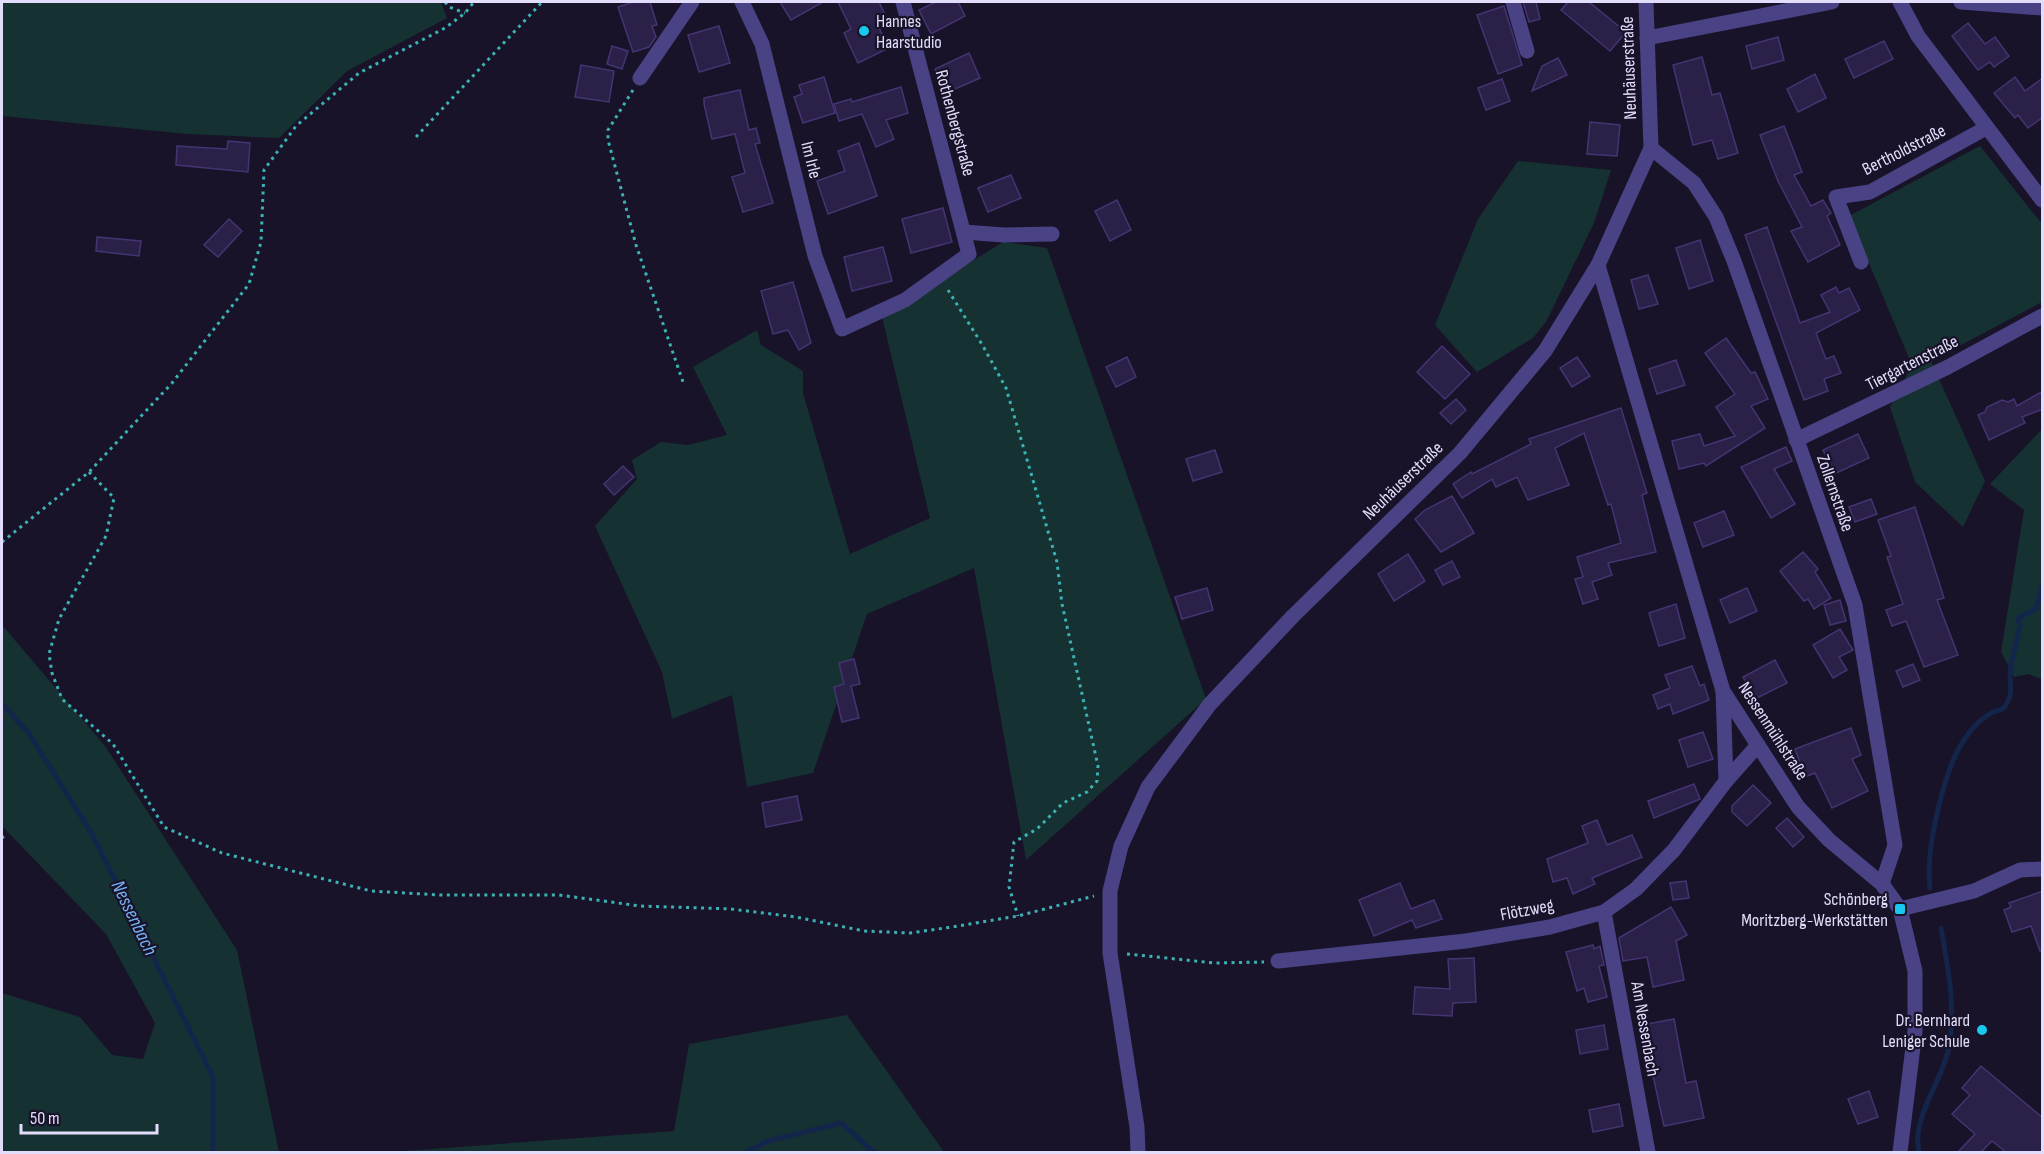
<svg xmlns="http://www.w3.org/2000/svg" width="2044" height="1154" font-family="'Sofia Sans Condensed',sans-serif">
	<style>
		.green { fill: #163132 }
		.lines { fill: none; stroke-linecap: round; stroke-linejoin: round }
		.stream { stroke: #14254c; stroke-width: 5 }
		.building { fill: #2b2048; stroke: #453472; stroke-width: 1.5 }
		.path { stroke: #3bb2b3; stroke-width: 3; stroke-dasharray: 3 4.5; stroke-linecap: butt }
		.minor { stroke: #494284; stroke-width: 15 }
		.poi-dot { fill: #19c9ed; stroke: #181329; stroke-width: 2 }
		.labels { text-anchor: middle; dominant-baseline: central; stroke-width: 4.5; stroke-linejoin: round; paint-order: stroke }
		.poi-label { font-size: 18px; fill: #e3ddfc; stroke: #181329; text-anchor: end }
		.street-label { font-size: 18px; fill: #e3ddfc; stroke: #181329 }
		.water-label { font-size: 20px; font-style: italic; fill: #74b0f4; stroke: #181329 }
	</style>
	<rect width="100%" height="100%" fill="#181329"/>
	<g class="green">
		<path d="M2 2H441L447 18 347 71 279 138 188 134 2 116Z"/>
		<path d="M1980 146 2042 224V302L1931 361 1985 481 1963 527 1915 482 1890 407 1912 365 1849 216Z"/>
		<path d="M1518 161 1611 170 1594 223 1546 322 1533 338 1477 372 1435 325 1478 219Z"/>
		<path d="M1003 242 1047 248 1206 699 1026 860 974 568 867 614 813 773 747 787 732 695 672 719 662 672 595 526 637 479 632 460 661 442 688 445 727 435 693 367 757 330 761 345 803 371V393L850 554 930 518 882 317Z"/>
		<path d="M2042 429V679L2028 674 2014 677 2001 652 2024 510 1990 484Z"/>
		<path d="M2 625 105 746 237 950 279 1152H2V993L80 1017 112 1055 143 1059 155 1023 106 934 2 826Z"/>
		<path d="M847 1015 944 1152H391L674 1131 689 1044Z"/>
	</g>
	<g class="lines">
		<g class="stream">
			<path d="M2 704 28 732 92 834 213 1077V1152"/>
			<path d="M1930 888C1925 851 1944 767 1966 737 1973 727 1983 717 1993 712 2000 709 2003 711 2007 703 2013 693 2010 686 2010 676 2011 660 2016 642 2020 626L2018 618 2036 609 2042 586"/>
			<path d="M746 1152 768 1141 841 1123 874 1152"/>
			<path d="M1919 1152C1911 1118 1943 1080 1949 1047 1956 1006 1948 968 1941 928"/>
		</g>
	</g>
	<g class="building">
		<path d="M633 2H650L657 25 652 26 656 37 649 47 633 52 618 7Z"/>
		<path d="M780 2H823L791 20Z"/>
		<path d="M838 2H879L886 17 876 22 889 48 858 63 844 33 851 29Z"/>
		<path d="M936 2H958L965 16 931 34 919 10Z"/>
		<path d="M1523 2H1536L1540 19 1529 22Z"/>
		<path d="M1568 2H1589L1626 32 1610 51 1561 10Z"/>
		<path d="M1504 6 1522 65 1498 74 1477 15Z"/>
		<path d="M1968 23 1985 44 1995 37 2009 56 1994 67 1990 62 1978 70 1952 36Z"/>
		<path d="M719 26 730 63 699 72 688 35Z"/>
		<path d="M1778 37 1784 60 1752 69 1746 46Z"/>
		<path d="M1884 41 1893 59 1854 78 1845 59Z"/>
		<path d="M612 46 628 51 622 69 607 64Z"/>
		<path d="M969 53 980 78 946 93 935 69Z"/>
		<path d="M1702 57 1712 95 1720 93 1738 153 1718 159 1712 140 1693 145 1673 65Z"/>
		<path d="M1558 58 1567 75 1532 91 1542 66Z"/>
		<path d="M581 65 614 71 609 102 575 97Z"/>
		<path d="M1815 74 1826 98 1798 112 1787 89Z"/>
		<path d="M824 77 835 113 803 123 794 97 802 94 799 85Z"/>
		<path d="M2015 77 2025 91 2043 78V117L2028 128 2018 115 2015 118 1994 93Z"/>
		<path d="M1502 79 1510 101 1486 110 1478 88Z"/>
		<path d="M901 87 908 113 886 120 894 139 876 147 862 114 839 121 834 104 851 99 852 102Z"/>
		<path d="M740 90 749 130 756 128 760 143 755 144 773 203 743 212 732 177 745 173 735 134 712 139 704 104V98Z"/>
		<path d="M1590 122 1620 125 1617 156 1587 154Z"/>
		<path d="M1784 126 1802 172 1794 175 1811 206 1823 200 1831 213 1827 216 1840 245 1808 262 1791 231 1802 227 1778 181 1760 135Z"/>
		<path d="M228 141 250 143 248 172 176 165 177 146 227 149Z"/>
		<path d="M859 143 877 196 828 214 817 181 845 171 838 151Z"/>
		<path d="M1011 175 1021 198 988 212 978 188Z"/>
		<path d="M1117 200 1131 230 1110 241 1095 211Z"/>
		<path d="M943 208 952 242 911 253 902 219Z"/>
		<path d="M229 219 242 231 218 257 204 245Z"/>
		<path d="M1767 227 1800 323 1830 312 1821 295 1836 287 1839 293 1849 288 1860 310 1816 333 1826 359 1834 356 1841 373 1824 379 1828 391 1804 400 1745 235Z"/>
		<path d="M97 237 141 241 139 256 96 251Z"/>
		<path d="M1700 240 1713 281 1689 289 1676 248Z"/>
		<path d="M883 247 892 281 852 291 844 257Z"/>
		<path d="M1648 275 1658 304 1639 309 1631 280Z"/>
		<path d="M793 282 811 343 799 350 788 330 773 334 761 291Z"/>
		<path d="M1726 338 1751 373 1755 372 1768 399 1751 406 1765 428 1706 466 1704 463 1679 469 1672 441 1700 434 1704 446 1735 436 1716 407 1735 394 1705 353Z"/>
		<path d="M1442 346 1470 374 1445 399 1417 372Z"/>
		<path d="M1127 357 1136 377 1116 387 1106 367Z"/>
		<path d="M1577 357 1590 376 1572 387 1560 368Z"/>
		<path d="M1676 360 1685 385 1657 394 1649 369Z"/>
		<path d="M2043 391V409L2022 417 2025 423 1989 440 1978 415 1985 412 1987 407 2002 400 2008 402 2014 399 2017 406Z"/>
		<path d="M1456 399 1466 410 1451 424 1440 413Z"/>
		<path d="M1621 408 1647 493 1642 495 1656 552 1608 563 1612 575 1592 582 1598 599 1583 604 1575 579 1583 577 1577 557 1621 543 1611 504 1608 505 1584 433 1555 448 1569 485 1528 500 1517 477 1496 487 1492 479 1462 498 1453 484 1471 472 1472 474 1531 444 1529 439Z"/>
		<path d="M1858 434 1869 458 1834 474 1823 450Z"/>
		<path d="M1786 447 1792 461 1774 469 1795 504 1771 518 1741 467Z"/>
		<path d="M1215 450 1222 472 1193 481 1186 459Z"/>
		<path d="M623 466 634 477 614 495 604 484Z"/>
		<path d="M1452 496 1474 533 1441 552 1415 519 1425 510Z"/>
		<path d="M1871 499 1877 514 1855 522 1849 507Z"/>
		<path d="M1915 507 1944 598 1937 600 1958 655 1924 667 1906 621 1892 626 1886 610 1903 604 1887 557 1891 556 1878 520Z"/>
		<path d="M1724 511 1734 535 1703 547 1694 523Z"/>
		<path d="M1803 552 1818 569 1815 572 1831 598 1814 609 1808 599 1804 601 1780 571Z"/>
		<path d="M1408 554 1425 581 1394 601 1378 574Z"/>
		<path d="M1452 561 1460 577 1443 585 1435 570Z"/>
		<path d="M1207 588 1213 610 1182 619 1175 597Z"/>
		<path d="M1747 588 1757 611 1730 623 1720 600Z"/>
		<path d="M1840 600 1846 621 1830 625 1824 605Z"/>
		<path d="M1676 604 1685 638 1659 646 1649 613Z"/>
		<path d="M1840 629 1853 650 1839 657 1847 670 1833 678 1813 645Z"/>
		<path d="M854 659 860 684 851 686 859 718 842 722 834 687 844 684 839 663Z"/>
		<path d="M1775 660 1787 683 1755 699 1743 677Z"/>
		<path d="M1913 664 1920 680 1903 687 1896 671Z"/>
		<path d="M1692 666 1700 686 1704 684 1709 700 1673 714 1670 704 1658 709 1653 695 1670 688 1665 675Z"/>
		<path d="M1851 728 1861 755 1852 759 1868 791 1832 808 1815 773 1805 777 1795 749Z"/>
		<path d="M1703 732 1713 759 1688 767 1679 740Z"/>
		<path d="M1694 784 1700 799 1654 818 1648 801Z"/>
		<path d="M1753 785 1771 803 1747 826 1732 812V806Z"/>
		<path d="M797 796 802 820 766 827 762 803Z"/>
		<path d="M1787 818 1804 837 1793 847 1776 828Z"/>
		<path d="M1597 820 1607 845 1632 835 1642 857 1592 878 1595 884 1573 894 1567 878 1553 882 1547 859 1588 843 1582 826Z"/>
		<path d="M1686 881 1689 898 1673 900 1670 883Z"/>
		<path d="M1400 883 1411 909 1434 900 1442 919 1416 928 1412 920 1374 936 1359 900Z"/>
		<path d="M2043 891V951H2040L2031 926 2012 932 2004 910 2011 907 2009 903Z"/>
		<path d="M1671 907 1687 935 1676 941 1684 980 1653 987 1647 957 1623 961 1619 938Z"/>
		<path d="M1593 945 1594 949 1600 946 1604 965 1599 966 1607 997 1588 1002 1584 988 1577 991 1566 952Z"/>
		<path d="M1474 958 1476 1002 1453 1003 1452 1016 1413 1014 1415 987 1450 989 1448 959Z"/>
		<path d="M1674 1019 1686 1083 1696 1081 1704 1118 1664 1126 1642 1025Z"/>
		<path d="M1604 1025 1608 1049 1580 1054 1576 1030Z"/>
		<path d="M1981 1066 2043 1118V1152H2006L1992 1141 1981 1152H1958L1975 1134 1952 1114 1970 1095 1962 1088Z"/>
		<path d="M1869 1091 1878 1117 1858 1124 1848 1099Z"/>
		<path d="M1619 1104 1623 1126 1593 1132 1589 1110Z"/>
	</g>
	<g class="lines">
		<g class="path">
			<path d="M445 2 449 7 465 13"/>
			<path d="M633 90 608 130V140L636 245 683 382"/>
			<path d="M416 137 542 2"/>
			<path d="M948 290 983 346 1006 388 1057 562 1062 604 1098 766 1097 781 1087 792 1063 803 1037 829 1014 842 1009 887 1018 916"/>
			<path d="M89 472 114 498 106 536 59 619 49 654 52 673 62 699 113 744 164 827 222 853 371 891 440 895H559L640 906 731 909 796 917 864 931 910 933 952 927 1018 916 1094 896"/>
			<path d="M2 542 89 472 172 383 249 284 261 242 264 170 296 126 359 73 445 28 465 13 474 2"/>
			<path d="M2 836 5 841"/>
			<path d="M1127 954 1215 963 1264 962"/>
		</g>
		<g class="minor">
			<path d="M742 2 762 44 815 256 842 329 905 300 969 254 903 2"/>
			<path d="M1513 2 1527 51"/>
			<path d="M1900 2 1918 36 2042 200"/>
			<path d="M1961 2 2042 8"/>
			<path d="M1647 38 1832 2"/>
			<path d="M640 78 692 2"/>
			<path d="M1651 148 1694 183 1716 217 1734 261 1855 605 1895 845 1882 884"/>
			<path d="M964 232 1004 235 1052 234"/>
			<path d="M1861 262 1836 197 1870 192 1986 128"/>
			<path d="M1598 265 1723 691 1798 807 1829 840 1882 884 1900 909 1915 971V1031L1900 1152"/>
			<path d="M1796 440 1948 367 2042 316"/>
			<path d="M1726 781 1758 745"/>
			<path d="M1900 909 1974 891 2020 870 2042 869"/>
			<path d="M1604 912 1648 1152"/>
			<path d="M1278 961 1466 941 1550 927 1604 912 1636 889 1674 850 1726 781 1723 691"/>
			<path d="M1138 1152 1137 1127 1110 953V891L1121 846 1148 787 1210 704 1293 616 1460 453 1545 351 1598 265 1651 148 1646 2"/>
		</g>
	</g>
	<g class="poi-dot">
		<circle cx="864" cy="31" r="6"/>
		<rect x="1894" y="903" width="12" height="12" rx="3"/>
		<circle cx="1982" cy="1030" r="6"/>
	</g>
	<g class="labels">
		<g class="poi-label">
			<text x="876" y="21" text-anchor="start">Hannes<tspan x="876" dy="21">Haarstudio</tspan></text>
			<text x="1888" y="899">Schönberg<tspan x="1888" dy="21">Moritzberg-Werkstätten</tspan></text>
			<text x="1970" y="1020">Dr. Bernhard<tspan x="1970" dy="21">Leniger Schule</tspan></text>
		</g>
		<g class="street-label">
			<text transform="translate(1629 68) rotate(-92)">Neuhäuserstraße</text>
			<text transform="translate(955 123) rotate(75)">Rothenbergstraße</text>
			<text transform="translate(1904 150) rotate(-27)">Bertholdstraße</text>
			<text transform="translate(811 160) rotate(76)">Im Irle</text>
			<text transform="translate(1912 363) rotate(-27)">Tiergartenstraße</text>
			<text transform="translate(1403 481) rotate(-44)">Neuhäuserstraße</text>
			<text transform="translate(1835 493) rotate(71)">Zollernstraße</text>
			<text transform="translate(1773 731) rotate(57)">Nessenmühlstraße</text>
			<text transform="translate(1527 910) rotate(-11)">Flötzweg</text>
			<text transform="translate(1645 1029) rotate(80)">Am Nessenbach</text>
		</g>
		<g class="water-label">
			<text transform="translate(134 918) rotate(64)">Nessenbach</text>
		</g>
	</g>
	<rect width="2044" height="1154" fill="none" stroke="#e3ddfc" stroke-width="6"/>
	<path d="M21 1124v9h136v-9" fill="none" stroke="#e3ddfc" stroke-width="3"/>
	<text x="30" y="1124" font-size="18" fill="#e3ddfc" stroke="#181329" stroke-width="4.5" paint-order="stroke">50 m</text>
</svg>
